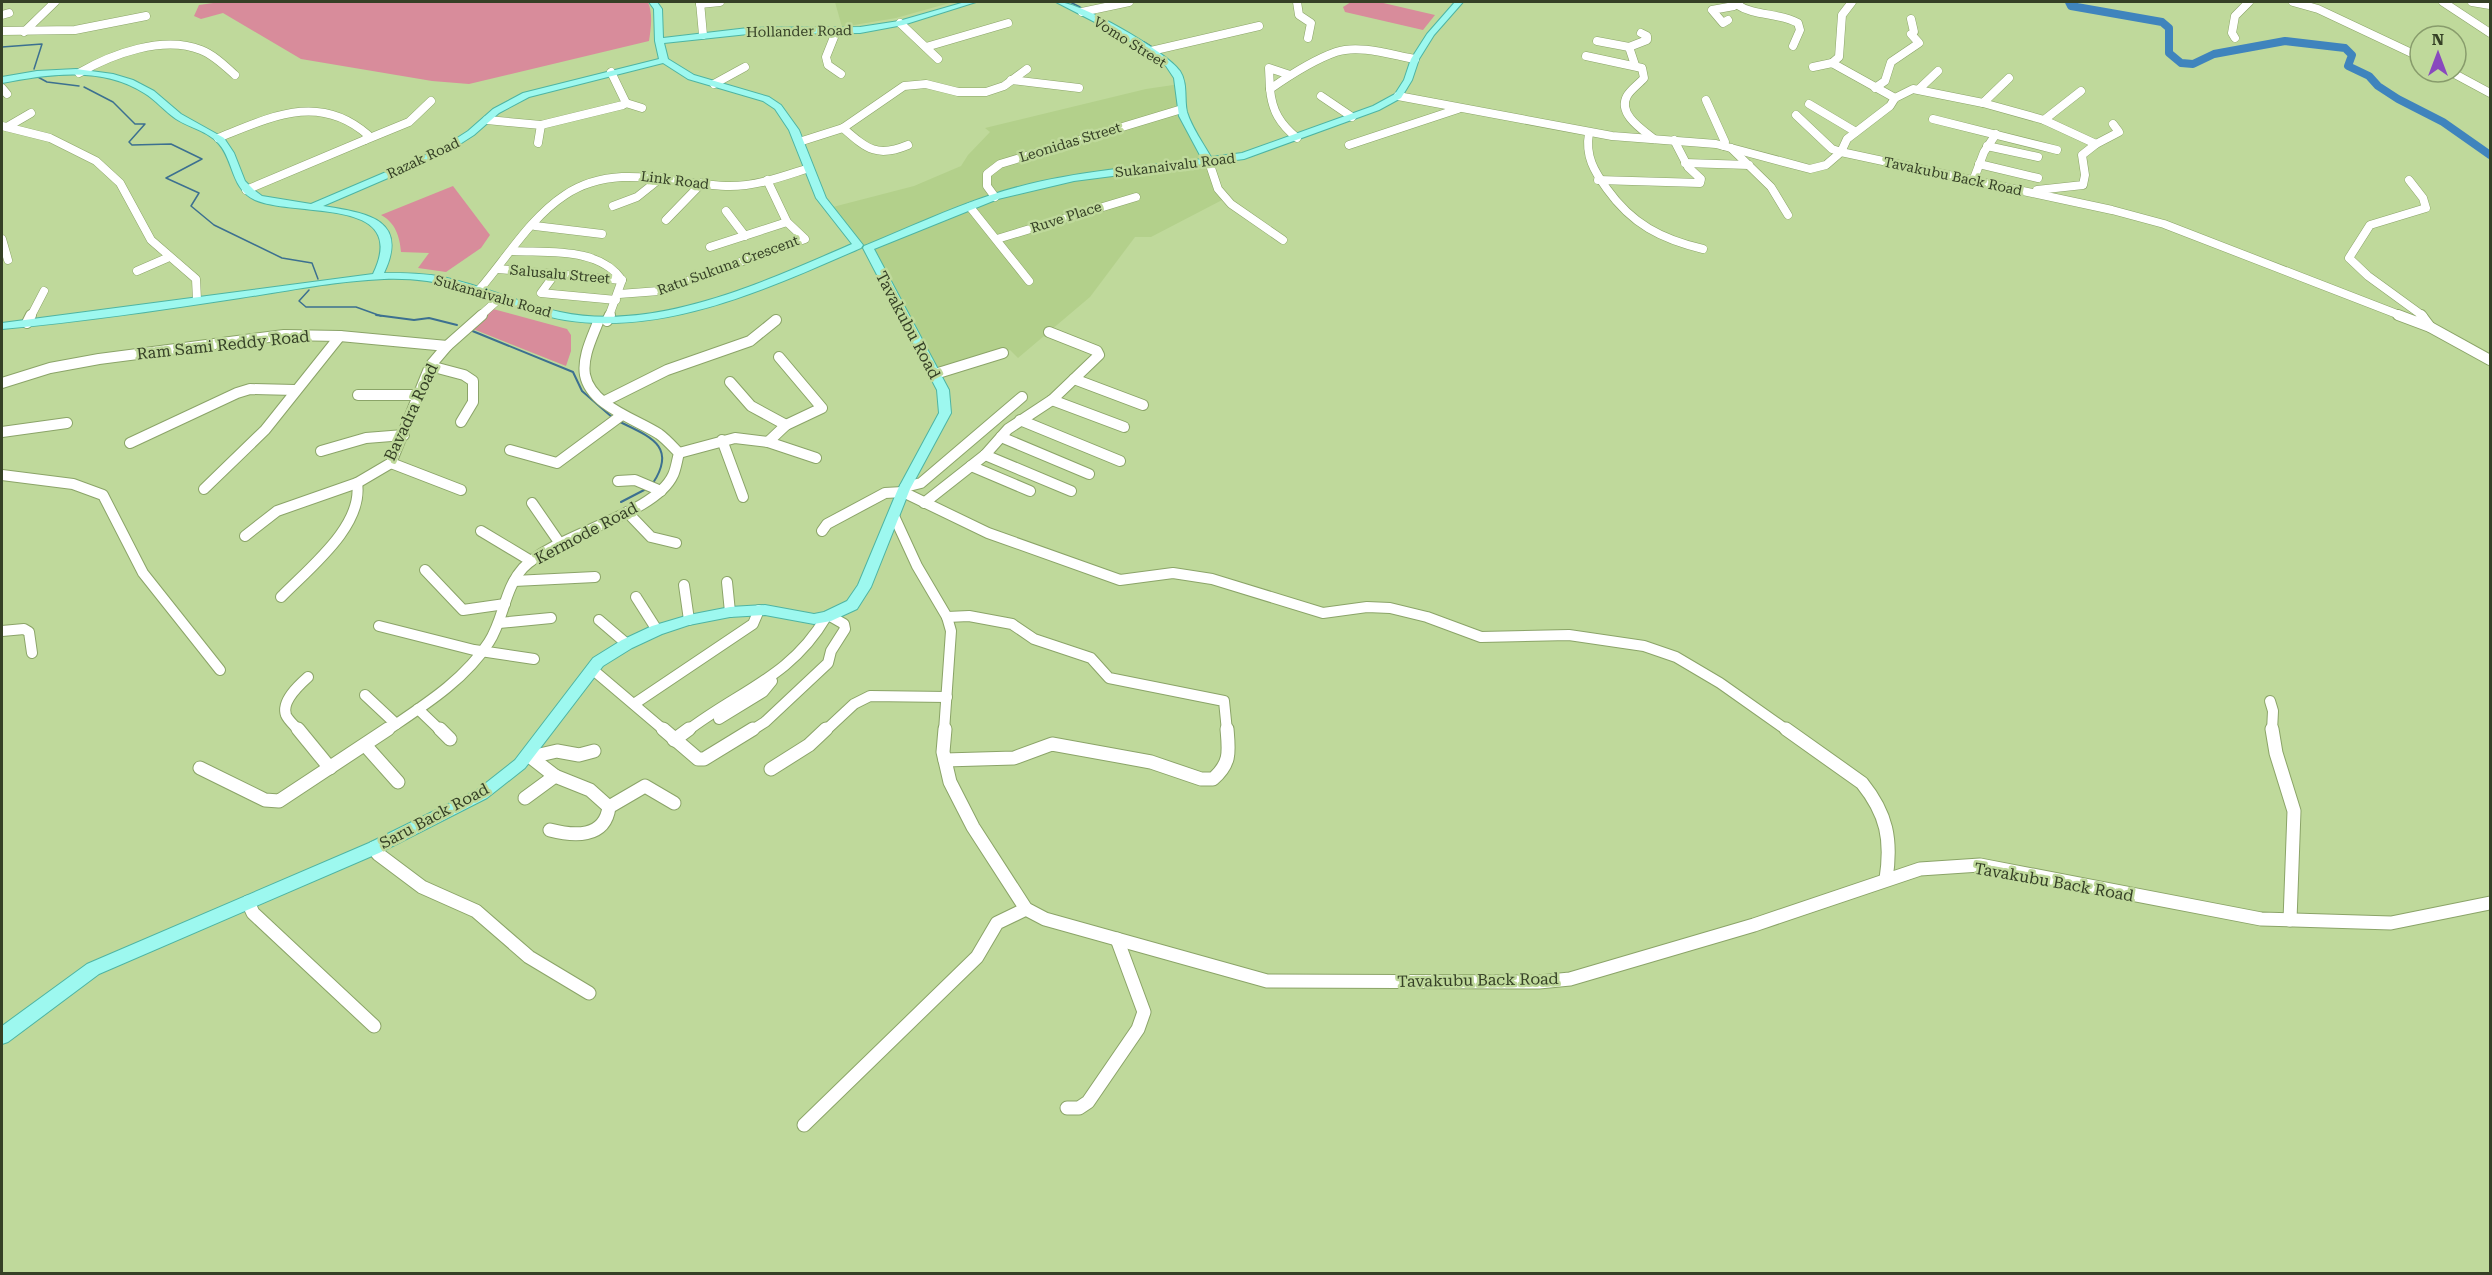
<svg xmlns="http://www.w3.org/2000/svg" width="2492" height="1275" font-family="'Roboto Serif',serif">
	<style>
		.built { fill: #b3d08b }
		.green { fill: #d88c9b }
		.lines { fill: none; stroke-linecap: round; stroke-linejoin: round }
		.stream-far1 { stroke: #3c7090; stroke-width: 1.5 }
		.stream { stroke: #3c7090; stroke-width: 2 }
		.river { stroke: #3f84bd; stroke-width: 8 }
		.minor-far2-casing { stroke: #8ba468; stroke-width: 9 }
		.minor-far1-casing { stroke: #8ba468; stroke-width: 12 }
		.minor-casing { stroke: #8ba468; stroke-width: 15 }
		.major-casing { stroke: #4eb4a2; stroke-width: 2 }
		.minor-far2 { stroke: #fff; stroke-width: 8 }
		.minor-far1 { stroke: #fff; stroke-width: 10 }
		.minor { stroke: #fff; stroke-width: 13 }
		.major { fill: #9df8ef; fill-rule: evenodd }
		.labels { text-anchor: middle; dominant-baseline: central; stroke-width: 5; stroke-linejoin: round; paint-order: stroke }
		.far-street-label { font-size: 14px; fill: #354026; stroke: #bfd99b }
		.street-label { font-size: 16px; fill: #354026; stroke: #bfd99b }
	</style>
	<rect width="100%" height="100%" fill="#bfd99b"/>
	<g class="built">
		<path d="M835 2H953L896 18 842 27Z"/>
		<path d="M1180 84 1182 109 1226 198 1151 237H1135L1090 297 1018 358 1010 350 935 374 861 243 829 208 914 186 961 166 968 155 990 132 985 128 1146 89Z"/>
	</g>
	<g class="green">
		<path d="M220 2H648C653 14 651 28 649 41L469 84 432 81 301 59 223 13 201 19 194 16 199 5Z"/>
		<path d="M1351 2H1379L1435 15 1423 30 1345 12 1343 7Z"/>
		<path d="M453 186 490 235 481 248 446 272 418 268 429 253 401 252C400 237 395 222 381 215Z"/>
		<path d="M493 309 567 329 571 335V351L566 366 468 327Z"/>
	</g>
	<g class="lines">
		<g class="stream-far1">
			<path d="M1070 2 1080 7"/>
			<path d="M1144 42 1152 47"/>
			<path d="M2 47 42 44 34 69"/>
			<path d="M36 76 47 82 79 86"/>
			<path d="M84 87 113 102 135 124H145L129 142 132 145 171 144 202 159 166 178 199 193 191 206 214 225 282 258 312 263 318 279"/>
			<path d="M309 290 299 301 306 307H356L381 316"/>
		</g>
		<g class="stream">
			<path d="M376 315 414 320 429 318 457 325"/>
			<path d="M470 330 573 372 582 391 613 418"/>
			<path d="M618 421C648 436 678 445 653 483"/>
			<path d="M621 502 648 488"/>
		</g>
		<path class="river" d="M2069 2 2071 6 2162 22 2169 28V53L2181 63 2193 64 2214 54 2285 41 2345 48 2352 55 2348 66 2369 76 2378 86 2398 99 2443 122 2490 155"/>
		<g class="minor-far2-casing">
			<g id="minor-far2">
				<path d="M700 2 703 35"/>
				<path d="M1297 2 1299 15 1311 23 1308 38"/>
				<path d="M2293 2 2318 9 2420 57"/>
				<path d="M2443 2 2490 33"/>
				<path d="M2472 2 2490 5"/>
				<path d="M700 4 720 2"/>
				<path d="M1736 4C1755 17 1778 12 1798 23L1800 30 1793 46"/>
				<path d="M1082 12 1129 2"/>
				<path d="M2 15 9 13"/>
				<path d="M1728 20 1723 23 1712 10 1734 6 1739 2"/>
				<path d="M900 23 938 59"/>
				<path d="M2 31 75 30 146 16"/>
				<path d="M24 32 55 2"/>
				<path d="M836 32 826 57 828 65 841 74"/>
				<path d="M2235 38 2232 33 2235 16 2249 2"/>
				<path d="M1597 41 1629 47"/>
				<path d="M926 47 1008 23"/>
				<path d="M1151 51 1259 26"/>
				<path d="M1586 56 1642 68 1644 78C1639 84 1631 89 1627 96 1617 114 1643 130 1654 139"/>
				<path d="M1832 63 1839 57 1842 15 1852 2"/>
				<path d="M1635 65 1629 47 1647 40V36L1641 33"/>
				<path d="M1813 67 1832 63 1895 98"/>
				<path d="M2451 72 2490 93"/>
				<path d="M79 73C112 54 163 35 201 50 214 55 225 66 235 75"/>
				<path d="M1011 80 1079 88"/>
				<path d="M714 84 745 67"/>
				<path d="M2 88 7 94"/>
				<path d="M1875 88 1885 81 1891 62 1919 43 1911 34 1914 32 1911 19"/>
				<path d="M1270 89 1269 68 1290 75"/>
				<path d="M1919 89 1938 71"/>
				<path d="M1321 96 1352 117"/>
				<path d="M1398 96 1612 136 1716 144 1810 169 1826 165 1841 152 2112 210 2164 224 2402 316"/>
				<path d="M1706 100 1725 142 1724 146"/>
				<path d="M626 103 642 108"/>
				<path d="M1983 103 2044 120 2096 144 2082 155 2085 175 2083 185 2037 190"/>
				<path d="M1809 104 1856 132"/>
				<path d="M1796 115 1832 149 1841 152 1847 139 1890 106 1895 98 1913 89 1983 103 2009 78"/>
				<path d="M1933 119 2057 150"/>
				<path d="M487 120 541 125 623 105 626 103 611 72"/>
				<path d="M2044 120 2081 91"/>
				<path d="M2 126 50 138 96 161 120 183 151 240 196 279 197 300"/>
				<path d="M7 127 31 113"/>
				<path d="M843 128C867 149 877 158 908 145"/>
				<path d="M1589 133C1585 156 1594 171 1607 189 1632 224 1661 239 1703 249"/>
				<path d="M218 138C271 117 319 92 368 135L365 140 246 190"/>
				<path d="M1297 138C1280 124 1272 111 1270 89 1290 75 1313 60 1336 52 1359 44 1392 55 1415 59"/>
				<path d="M365 140 409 122 431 101"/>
				<path d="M799 142 843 128 904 86 926 84 958 92H986L1004 86 1027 69"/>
				<path d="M538 143 541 125"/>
				<path d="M2096 144 2119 132 2113 124"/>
				<path d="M1349 145 1458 109"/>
				<path d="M1987 146 2038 157"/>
				<path d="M1731 148 1771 187 1788 215"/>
				<path d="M1209 162 1218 189 1231 204 1283 240"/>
				<path d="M1685 163 1749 165"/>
				<path d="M1979 164 2038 178"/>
				<path d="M1598 180 1700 183 1701 179 1688 167 1674 140"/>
				<path d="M2409 180 2423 198 2426 208 2370 225 2349 258 2368 276 2423 316"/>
				<path d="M1973 181 1984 152 1996 134"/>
				<path d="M995 197 987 186V174L1000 164 1182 109"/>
				<path d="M613 206 637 197 662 177"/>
				<path d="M970 207 1029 281"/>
				<path d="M726 211 745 236"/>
				<path d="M666 220 702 183"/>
				<path d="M535 226 602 234"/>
				<path d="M2 239 8 260"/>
				<path d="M997 239 1136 197"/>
				<path d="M710 247 787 222"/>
				<path d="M513 251C549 253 599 247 622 280L609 316"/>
				<path d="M498 269 622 280"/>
				<path d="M137 271 167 258"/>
				<path d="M555 274 541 293 616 300"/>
				<path d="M479 290C506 259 530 218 565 195 616 161 674 185 730 186 757 186 781 177 806 169"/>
				<path d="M619 294 659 291 805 239 787 222 767 180"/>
				<path d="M31 316 44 291"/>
				<path d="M480 316 500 298"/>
			</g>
		</g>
		<g class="minor-far1-casing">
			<g id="minor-far1">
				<path d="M2398 315 2430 327 2490 360"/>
				<path d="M2421 315 2430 327"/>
				<path d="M607 321 610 315"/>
				<path d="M27 323 31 315"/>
				<path d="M430 366 464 375 473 381V402L461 422"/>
				<path d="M935 374 1003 353"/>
				<path d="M1074 379 1143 405"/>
				<path d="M730 382 751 406 786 425"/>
				<path d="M2 383 50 368 99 359 284 335 340 336 447 346"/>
				<path d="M358 395H418"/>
				<path d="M1052 400 1124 427"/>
				<path d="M605 401 667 370 750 341 776 320"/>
				<path d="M1020 420 1120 461"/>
				<path d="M2 432 67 423"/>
				<path d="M1001 437 1089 474"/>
				<path d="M722 440 743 497"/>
				<path d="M768 442 786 425 822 408 779 357"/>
				<path d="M130 443 237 393 250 389 295 390"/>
				<path d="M510 450 557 463 622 415"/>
				<path d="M321 451 366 438 404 435"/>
				<path d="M679 453 735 438 768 442 816 458"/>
				<path d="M985 455 1071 491"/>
				<path d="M391 463 461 490"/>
				<path d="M971 466 1030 491"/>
				<path d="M2 475 73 484 103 495 143 573 220 670"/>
				<path d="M618 481 635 480 661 491"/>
				<path d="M905 487 921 483 1022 397"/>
				<path d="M204 489 265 430 340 336"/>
				<path d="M532 503 561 545"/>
				<path d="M924 503 985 455 1008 429 1052 400 1099 355 1097 351 1049 332"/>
				<path d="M627 512 651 537 676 543"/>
				<path d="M894 516 917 566 947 617 951 631 944 731"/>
				<path d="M481 531 531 561"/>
				<path d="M822 531 827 524 885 493 903 492 988 533 1120 580 1173 573 1212 579 1323 613 1367 607 1390 608 1427 617 1481 637 1569 635 1644 646 1676 657 1720 683 1788 731"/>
				<path d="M245 536 277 511 357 483 391 463 430 366 447 346 482 315"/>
				<path d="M425 570 463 610 505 604"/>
				<path d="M514 581 595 577"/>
				<path d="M727 582 730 612"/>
				<path d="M684 585 689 620"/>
				<path d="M281 597C308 569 364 526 357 483"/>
				<path d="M636 597 657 630"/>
				<path d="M947 617 969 616 1012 624 1034 639 1091 658 1109 678 1224 701 1227 731"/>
				<path d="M599 620 627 644"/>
				<path d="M499 623 551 618"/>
				<path d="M379 626 474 650 534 659"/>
				<path d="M2 631 24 629 29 632 32 653"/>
				<path d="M592 669 665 731"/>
				<path d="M365 695 396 724"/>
				<path d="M2270 701 2273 711 2272 731"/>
				<path d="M634 704 753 624 759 610"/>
				<path d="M418 709 441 731"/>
				<path d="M719 719 763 692 772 681"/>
				<path d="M299 731C295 726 288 720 286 715 281 701 299 685 308 677"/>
				<path d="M386 731C423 706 465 680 489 642 504 619 504 589 523 568 555 534 655 515 673 475 676 469 677 460 679 453 673 447 666 439 659 434 636 419 591 406 585 375 582 357 592 338 598 322"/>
				<path d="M687 731C739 691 791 677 826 617"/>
				<path d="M751 731 765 722 828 663 831 651 845 629 844 624 830 616"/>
				<path d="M825 731 854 704 870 696 947 697"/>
			</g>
		</g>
		<g class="minor-casing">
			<g id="minor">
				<path d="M298 729 330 768"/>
				<path d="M440 729 450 739"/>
				<path d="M663 729 698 759H704L753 729"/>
				<path d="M945 729 943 752 950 782 973 827 1026 909 1045 919 1267 981 1539 982 1570 979 1754 925 1920 869 1980 865 2261 919 2391 923 2490 903"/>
				<path d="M1786 729 1862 783C1887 814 1892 840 1886 879"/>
				<path d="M2272 729 2276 753 2294 811 2290 920"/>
				<path d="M674 740 689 729"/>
				<path d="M365 745 398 782"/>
				<path d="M528 755 555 776 590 790 609 807C605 839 573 836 550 830"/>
				<path d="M531 757 557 751 579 755 594 751"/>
				<path d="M945 760 1014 758 1052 744 1151 762 1201 779H1213C1231 763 1229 752 1227 729"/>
				<path d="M200 768 265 800 279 801 388 729"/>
				<path d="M771 769 809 745 826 729"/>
				<path d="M525 798 555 776"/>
				<path d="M609 807 645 786 674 803"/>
				<path d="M374 848 378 854 422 887 476 911 529 957 589 993"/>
				<path d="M248 902 253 913 374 1026"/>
				<path d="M1067 1108H1079L1088 1102 1138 1029 1144 1012 1117 939"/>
				<path d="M804 1125 977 957 997 923 1026 909"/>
			</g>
		</g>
		<g class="major-casing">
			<g id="major">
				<path d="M649 2H657L662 9 663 38 748 28 860 27 899 21 965 2H976L903 25 860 33 748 34 664 43 668 59 694 75 769 97 781 105 799 130 826 198 863 245 861 248C769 288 666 336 565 320 529 314 495 297 460 288 435 281 410 278 384 279 336 281 288 291 240 298 161 310 81 322 2 329V323L373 274C411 196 297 218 255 200 231 189 234 161 219 144 208 131 190 128 176 119 164 111 156 100 144 93 102 66 49 74 2 83V77L37 71 76 69 113 74 133 80 154 91 181 114 224 138 234 153 245 181 254 190 262 196 311 204 440 149 468 131 493 109 523 93 659 59 655 41 654 9ZM663 63 688 79 763 101 775 109 789 130 816 198 852 244C766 281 656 333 560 312 522 304 486 287 447 278 426 273 405 273 384 273 410 218 365 213 323 206L446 153 474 135 499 113 529 97Z"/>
				<path d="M1056 2C1078 0 1166 51 1180 71 1188 83 1184 99 1187 112 1192 128 1203 143 1211 157L1242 153 1373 106 1395 94 1404 80 1411 59 1427 34 1455 2H1463L1434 35 1419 59 1412 80 1401 98 1379 110 1244 159 1074 181 998 199 874 249 949 390 951 413 910 489 871 587 857 609 831 621 814 624 765 615 730 617 689 625 662 634 632 648 603 666 525 768 487 798 379 853 99 974 8 1042 2 1044V1026L87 964 369 843 477 790 515 760 593 658 622 640 652 626 689 615 730 607 765 605 814 614 824 612 847 601 858 585 898 489 939 413 937 390 863 248 864 246C906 229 948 209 991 195 1059 172 1132 168 1202 159L1179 116 1174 78 1166 66 1120 35Z"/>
			</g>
		</g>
		<use href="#minor-far2" class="minor-far2"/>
		<use href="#minor-far1" class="minor-far1"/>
		<use href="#minor" class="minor"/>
		<use href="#major" class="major"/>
	</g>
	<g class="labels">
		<g class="far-street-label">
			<text transform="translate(799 31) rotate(-1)">Hollander Road</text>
			<text transform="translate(1130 42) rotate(32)">Vomo Street</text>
			<text transform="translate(1070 142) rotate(-17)">Leonidas Street</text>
			<text transform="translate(423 158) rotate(-25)">Razak Road</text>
			<text transform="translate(1175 165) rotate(-7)">Sukanaivalu Road</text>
			<text transform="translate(1953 176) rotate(12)">Tavakubu Back Road</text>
			<text transform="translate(675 180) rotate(7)">Link Road</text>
			<text transform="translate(1066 217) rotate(-18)">Ruve Place</text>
			<text transform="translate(728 265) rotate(-20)">Ratu Sukuna Crescent</text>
			<text transform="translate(560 274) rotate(5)">Salusalu Street</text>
			<text transform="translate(493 296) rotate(16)">Sukanaivalu Road</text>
		</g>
		<g class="street-label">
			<text transform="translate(908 325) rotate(62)">Tavakubu Road</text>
			<text transform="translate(223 345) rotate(-6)">Ram Sami Reddy Road</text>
			<text transform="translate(411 412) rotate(-65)">Bavadra Road</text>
			<text transform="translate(586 533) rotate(-28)">Kermode Road</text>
			<text transform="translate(434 816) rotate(-28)">Saru Back Road</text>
			<text transform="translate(2054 882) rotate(10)">Tavakubu Back Road</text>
			<text transform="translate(1478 980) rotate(-1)">Tavakubu Back Road</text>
		</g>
	</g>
	<rect width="2492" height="1275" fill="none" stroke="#354026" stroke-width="6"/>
	<g transform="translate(2438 54)"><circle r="28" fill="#bfd99b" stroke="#889c6c" stroke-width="1.5"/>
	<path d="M0-4.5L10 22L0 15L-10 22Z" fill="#8949be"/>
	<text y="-9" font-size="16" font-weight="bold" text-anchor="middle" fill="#354026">N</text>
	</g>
</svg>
